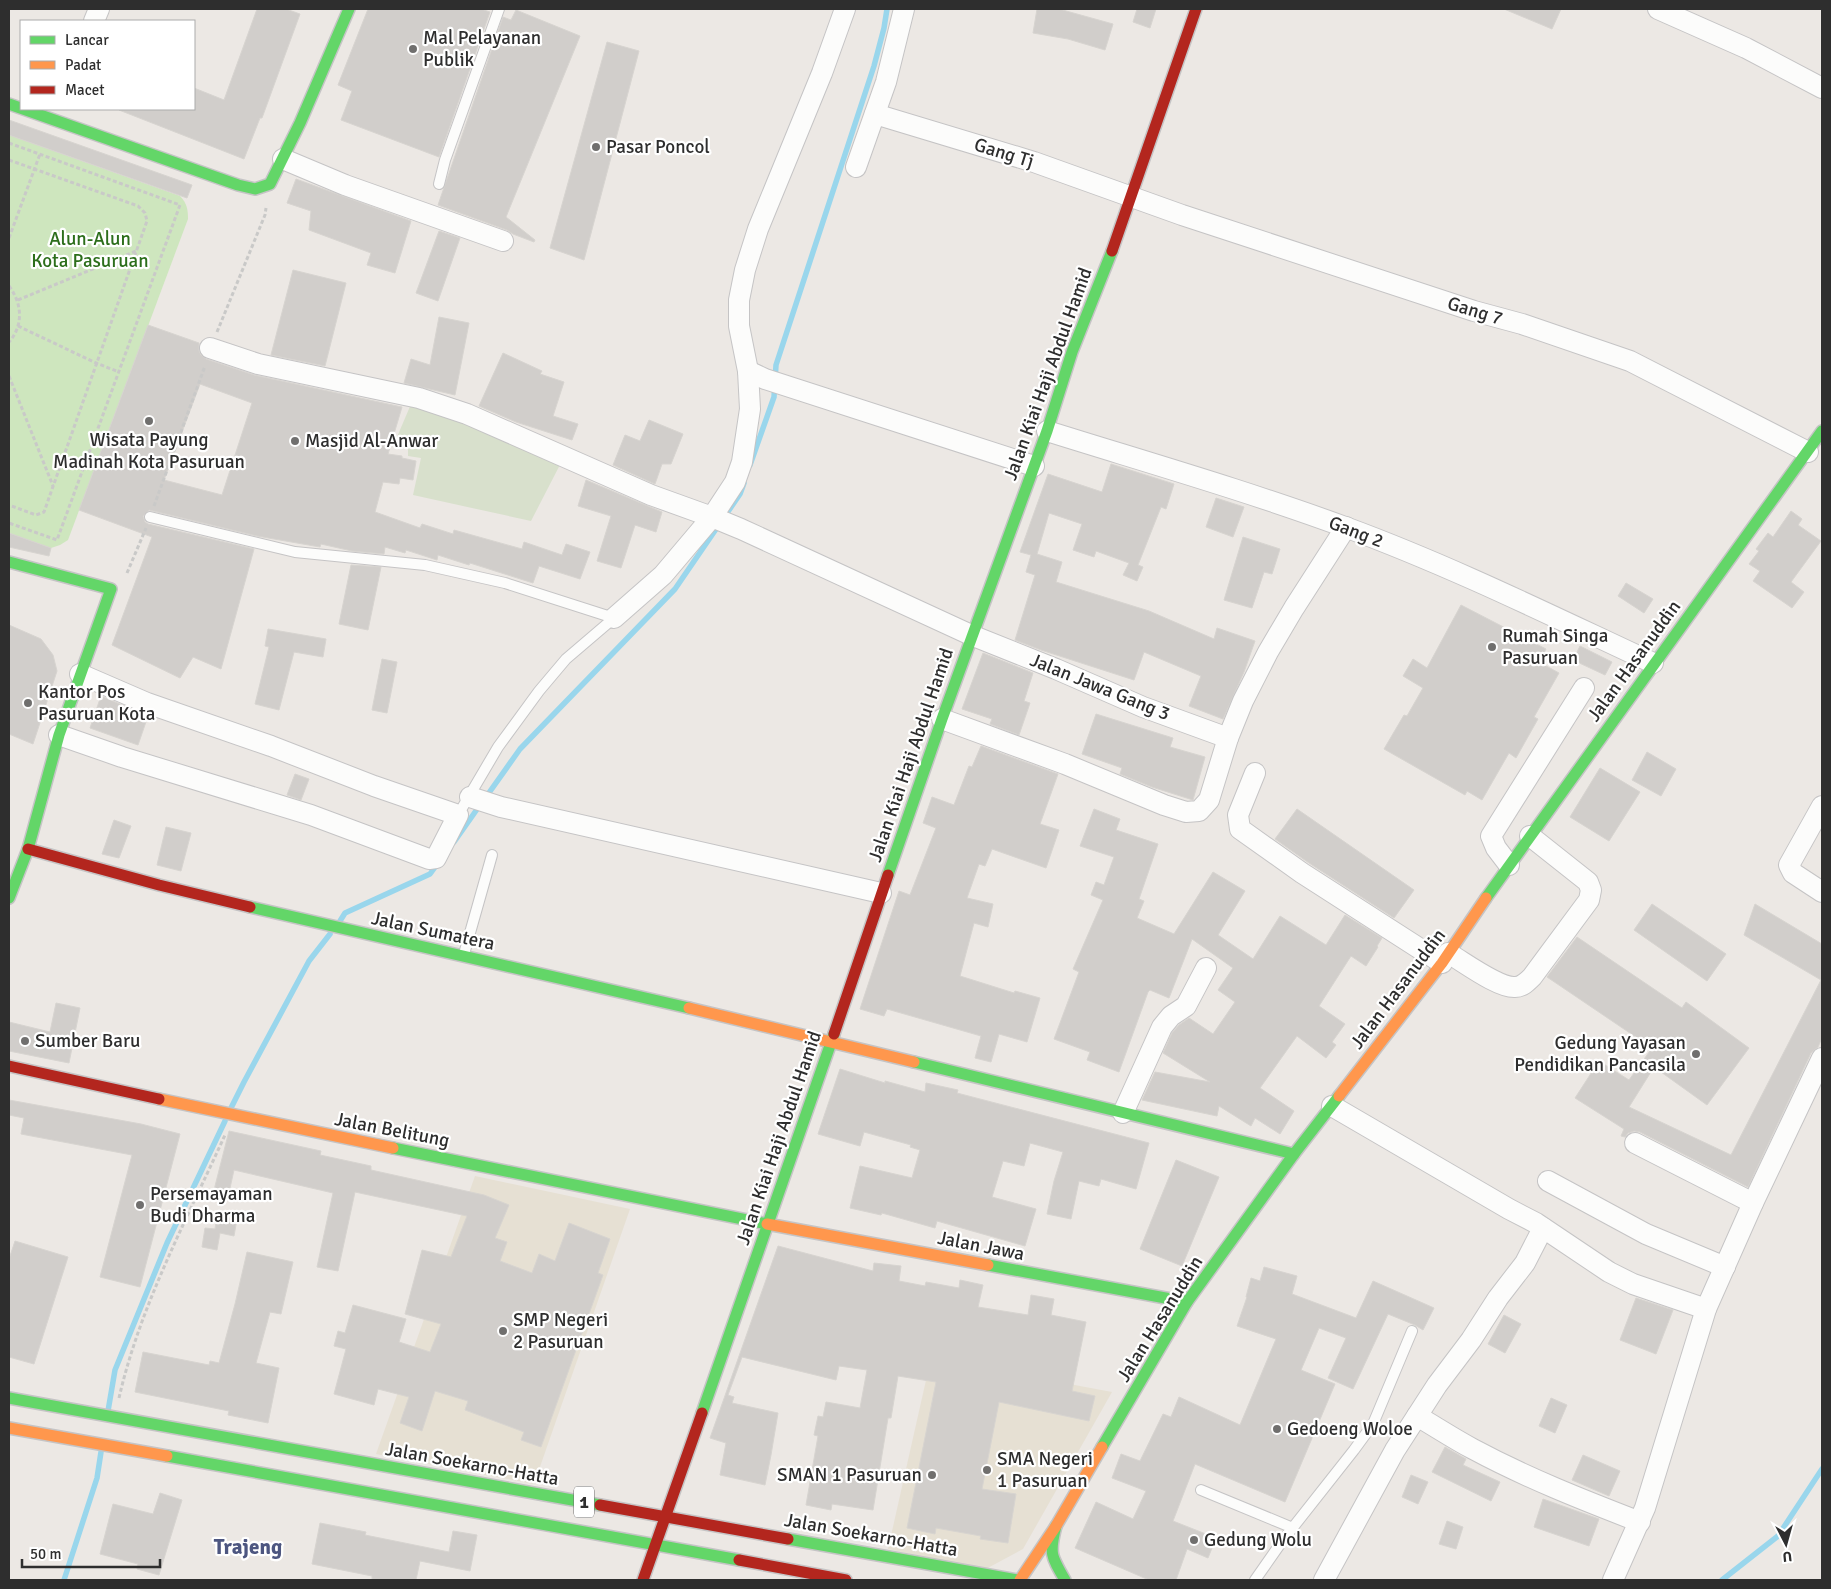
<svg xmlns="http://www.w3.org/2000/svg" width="1831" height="1589" font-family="Signika,sans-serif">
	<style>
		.education { fill: #e6e0d3 }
		.green { fill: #cee6be }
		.cemetery { fill: #d8e0cc }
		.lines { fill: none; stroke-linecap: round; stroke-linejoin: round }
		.stream { stroke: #99d6ec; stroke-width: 5.5 }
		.building { fill: #d1cecb; stroke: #d7d4d0; fill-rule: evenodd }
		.lane-casing { stroke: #c5c4c5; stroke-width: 12 }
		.street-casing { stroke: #c5c4c5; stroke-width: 22 }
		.fast-casing { stroke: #c5c4c5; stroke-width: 14 }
		.slow-casing { stroke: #c5c4c5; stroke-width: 14 }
		.jam-casing { stroke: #c5c4c5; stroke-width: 14 }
		.path { stroke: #c9c9c8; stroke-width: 3; stroke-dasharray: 4 2.5; stroke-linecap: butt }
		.lane { stroke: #fcfcfb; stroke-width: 10 }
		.street { stroke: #fcfcfb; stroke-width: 20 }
		.fast { stroke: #63d668; stroke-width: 11 }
		.slow { stroke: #ff974d; stroke-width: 11 }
		.jam { stroke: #b3261e; stroke-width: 11 }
		.poi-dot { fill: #706f6e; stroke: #fff; stroke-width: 2 }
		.labels { text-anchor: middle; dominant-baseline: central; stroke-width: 4.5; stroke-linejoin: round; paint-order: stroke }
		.shield { fill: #fff; stroke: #6d6d6d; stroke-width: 1 }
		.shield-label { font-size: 18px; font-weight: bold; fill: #2e2e2e }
		.poi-label { font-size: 19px; fill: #2e2e2e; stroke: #fff; text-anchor: start }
		.street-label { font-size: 19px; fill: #2e2e2e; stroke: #fff }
		.park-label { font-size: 19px; fill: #2c6e1b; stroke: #fff }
		.quarter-label { font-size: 21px; font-weight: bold; fill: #4d5680; stroke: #fff }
	</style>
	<rect width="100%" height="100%" fill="#ece8e4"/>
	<g class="education">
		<path d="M475 1176 630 1209 534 1484 376 1454Z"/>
		<path d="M931 1358 1112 1392 1023 1549 984 1570 888 1549Z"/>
	</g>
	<path class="green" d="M9 135 180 196C187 203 188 210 188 219L68 540 60 545 51 548 9 533Z"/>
	<path class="cemetery" d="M414 397 564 457 531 521 413 495 421 458 408 456V442L397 437Z"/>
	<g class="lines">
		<g class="stream">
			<path d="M750 465 774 397 776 365 874 66 884 28 887 9"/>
			<path d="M486 797 520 749 675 589 740 494 744 483"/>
			<path d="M454 842 480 805"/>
			<path d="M340 921 345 913 430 874 438 863"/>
			<path d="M231 1108 244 1082 309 961 330 934"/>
			<path d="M108 1411 115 1370 167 1243 225 1121"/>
			<path d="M64 1580 97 1478 101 1452"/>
			<path d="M1722 1580 1778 1536 1822 1469"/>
		</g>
	</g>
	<g class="building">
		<path d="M257 9H286L300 14 262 118H260L244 159 119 110 194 109V88L224 100Z"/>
		<path d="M368 9H481L490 12 439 157 341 120 352 91 338 85Z"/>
		<path d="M1037 9H1059L1113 24 1105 50 1068 39 1033 33Z"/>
		<path d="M1137 9H1156L1150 28 1133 22Z"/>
		<path d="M1504 9H1561L1552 29Z"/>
		<path d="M516 10 580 36 506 217 535 240 534 242 513 234 507 230 438 205 503 17 511 20Z"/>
		<path d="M607 42 639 51 584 260 550 248Z"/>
		<path d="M9 120 192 185 187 198 9 135Z"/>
		<path d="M296 179 411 221 395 273 367 265 371 253 309 230 311 211 287 203Z"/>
		<path d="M439 231 460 238 438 301 416 293Z"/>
		<path d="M293 270 346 283 325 366 271 355Z"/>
		<path d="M439 317 469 323 455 395 404 383 411 359 430 365Z"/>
		<path d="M148 325 199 343V351L201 355 206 359 254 375 402 407 388 454 402 456V458L416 461 413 480 400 478 399 484 383 482 375 512 420 528 422 524 453 534 454 530 522 549 524 542 562 555 566 544 590 552 580 579 539 566 533 583 470 563 469 565 438 555 437 560 406 550 405 553 385 547 384 554 352 551 321 544 320 547 257 536 149 510 143 516 145 522 148 524 254 549 221 669 193 657 180 678 112 645 152 537 79 510ZM200 384 252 403 222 495 164 480Z"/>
		<path d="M503 353 542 371 540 374 564 382 553 416 578 424 572 440 516 422 479 406Z"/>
		<path d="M649 420 683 434 671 464H662L655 484 613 465 625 435 640 441Z"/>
		<path d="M1111 464 1174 484 1166 509 1161 507 1138 565 1143 567 1137 581 1123 575 1129 563 1096 551 1094 557 1073 550 1082 524 1049 513 1037 554 1062 562 1056 582 1149 611 1214 639 1217 628 1255 641 1244 672 1223 719 1189 706 1201 676 1144 652 1134 680 1041 650 1015 640 1035 575 1026 572 1031 555 1020 552 1048 474 1102 492Z"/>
		<path d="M586 480 662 512 656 532 635 525 621 568 597 561 611 516 578 506Z"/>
		<path d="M1216 498 1244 507 1233 537 1206 527Z"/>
		<path d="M1791 511 1802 519 1798 525 1821 541 1791 582 1804 592 1792 608 1753 581 1760 571 1749 564 1759 551 1756 549 1768 533 1773 537Z"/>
		<path d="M9 533 51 548 49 556 9 547Z"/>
		<path d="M1243 537 1280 549 1272 574 1264 572 1252 608 1224 600Z"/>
		<path d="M351 565 381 567 368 630 339 624Z"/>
		<path d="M1626 583 1653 599 1644 613 1618 596Z"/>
		<path d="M1461 605 1546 649 1539 662 1559 673 1534 717 1538 719 1516 758 1509 753 1482 800 1467 791 1465 795 1384 749 1404 715 1407 716 1423 688 1403 676 1413 659 1427 668Z"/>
		<path d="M9 625 41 639 53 655 57 671 33 744 9 734Z"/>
		<path d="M268 629 326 639 323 657 294 652 279 710 255 704 269 647 265 646Z"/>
		<path d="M1580 646 1612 662 1605 675 1573 660Z"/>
		<path d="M983 653 1033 673 1024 701 1030 703 1019 735 990 724 992 719 962 709Z"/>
		<path d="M382 659 397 662 387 713 372 710Z"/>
		<path d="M101 696 148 716 138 745 90 728Z"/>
		<path d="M1096 714 1173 738 1170 747 1205 757 1193 800 1152 787 1120 774 1122 768 1082 754Z"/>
		<path d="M981 746 1058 774 1040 824 1059 830 1046 868 992 849 985 866 979 864 967 898 993 904 988 927 974 923 960 976 1014 993 1015 991 1040 998 1027 1042 999 1034 991 1062 975 1058 981 1036 887 1009 884 1016 860 1009 899 891 910 895 936 828 923 823 932 797 954 805 969 766 972 767Z"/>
		<path d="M1647 752 1676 769 1661 796 1632 780Z"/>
		<path d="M1600 768 1640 792 1609 841 1570 817Z"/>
		<path d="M295 774 309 779 301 800 287 795Z"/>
		<path d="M1094 809 1120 819 1116 830 1158 844 1139 899 1144 901 1137 918 1174 934 1213 872 1245 891 1218 935 1253 959 1280 916 1326 945 1345 915 1382 938 1377 946 1378 947 1366 966 1351 956 1319 1006 1345 1024 1332 1042 1336 1045 1326 1058 1297 1036 1260 1088 1294 1111 1280 1134 1255 1118 1251 1126 1219 1106 1217 1116 1142 1100 1155 1072 1210 1082 1163 1053 1172 1033 1179 1025 1189 1018 1213 1034 1235 1002 1218 990 1233 968 1192 939 1169 998 1150 990 1148 992 1119 1072 1087 1060 1090 1052 1054 1039 1079 972 1073 969 1103 900 1091 895 1096 882 1104 885 1114 857 1080 846Z"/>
		<path d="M1297 809 1414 890 1394 918 1309 863 1275 839Z"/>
		<path d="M114 820 131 826 119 858 102 854Z"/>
		<path d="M166 827 191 833 181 871 157 865Z"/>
		<path d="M1652 904 1726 954 1707 981 1634 930Z"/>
		<path d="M1755 904 1822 944V1038L1818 1047 1811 1053 1748 1187 1640 1132 1634 1131 1628 1133 1625 1137 1621 1136 1624 1129 1575 1098 1599 1061 1629 1080 1652 1048 1547 977 1577 937 1682 1008 1686 1002 1749 1048 1707 1105 1654 1067 1629 1107 1731 1155 1821 980 1744 935Z"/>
		<path d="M56 1003 80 1008 69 1063 9 1051V1022L50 1032Z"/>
		<path d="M840 1069 885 1083V1081L925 1092 926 1083 958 1090 957 1093 1149 1143 1136 1189 1101 1179 1099 1186 1079 1181 1071 1219 1047 1214 1054 1181 1063 1152 1030 1143 1024 1166 1003 1161 992 1197 1036 1209 1025 1246 937 1221 935 1228 882 1213 881 1215 850 1208 860 1166 912 1178 920 1150 910 1147 911 1145 864 1132 860 1146 818 1134Z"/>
		<path d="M9 1100 141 1124 180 1134 140 1287 100 1277 132 1155 21 1134 24 1118 9 1115Z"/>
		<path d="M229 1131 321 1151 320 1155 371 1166V1170L484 1195 509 1205 495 1238 507 1242 500 1261 532 1273 539 1254 555 1261 569 1223 610 1239 598 1273 603 1275 541 1447 521 1440 524 1432 465 1410 468 1401 435 1391 422 1431 400 1423 409 1397 378 1389 374 1405 334 1394 346 1349 334 1346 338 1331 345 1333 353 1305 406 1319 399 1342 430 1352 441 1324 405 1314 422 1250 451 1257 467 1216 355 1192 338 1271 317 1267 333 1193 234 1170 228 1197 213 1194Z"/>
		<path d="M1176 1160 1219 1177 1182 1266 1140 1249Z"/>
		<path d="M217 1216 237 1219 234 1236 220 1233 217 1250 202 1247 205 1228 215 1229Z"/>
		<path d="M15 1241 68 1257 34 1364 9 1357V1259Z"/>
		<path d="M778 1246 873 1271 874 1263 901 1266 899 1281 925 1286 926 1282 959 1288 960 1280 983 1285 978 1307 1028 1315 1031 1295 1054 1299 1051 1315 1086 1322 1072 1391 1095 1396 1089 1421 999 1402 982 1489 1016 1494 1008 1543 980 1539 981 1536 936 1528 935 1534 907 1528 936 1382 898 1376 891 1418H888L873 1510 832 1504 831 1510 806 1505 818 1436 814 1435 818 1416 823 1417 826 1402 860 1408 867 1370 839 1366 836 1380 742 1357 728 1395 734 1397 732 1403 778 1413 771 1455 765 1485 720 1475 726 1443 710 1438Z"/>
		<path d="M247 1252 293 1262 281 1314 270 1312 256 1363 279 1368 268 1423 228 1415 229 1411 135 1392 143 1352 209 1365 210 1361 219 1363 235 1304Z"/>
		<path d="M1264 1267 1297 1276 1292 1294 1356 1318 1373 1281 1434 1308 1423 1330 1415 1325 1388 1314 1353 1389 1328 1378 1346 1338 1319 1328 1301 1370 1335 1384 1285 1502 1195 1464 1173 1521 1216 1538 1208 1558 1187 1549 1176 1580H1149L1075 1548 1096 1502 1133 1519 1146 1491 1112 1478 1121 1454 1140 1461 1163 1414 1171 1417 1179 1397 1240 1425 1276 1339 1237 1326 1247 1297H1246L1251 1278 1260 1281Z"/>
		<path d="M1636 1298 1673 1310 1656 1354 1620 1340Z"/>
		<path d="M1504 1315 1521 1324 1505 1353 1488 1344Z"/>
		<path d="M1551 1398 1567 1405 1555 1433 1539 1426Z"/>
		<path d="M1445 1447 1466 1459 1463 1465 1500 1482 1491 1501 1432 1472Z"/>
		<path d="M1583 1455 1620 1471 1609 1496 1572 1480Z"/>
		<path d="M1411 1475 1428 1482 1418 1504 1402 1497Z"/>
		<path d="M160 1493 182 1500 159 1575 137 1569 138 1564 100 1554 113 1504 153 1514Z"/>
		<path d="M1543 1499 1599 1519 1589 1546 1534 1527Z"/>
		<path d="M1447 1521 1463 1527 1456 1549 1439 1544Z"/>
		<path d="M320 1523 366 1532 365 1535 449 1552 453 1531 477 1535 470 1571 420 1561 416 1580H372V1576L312 1564Z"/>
	</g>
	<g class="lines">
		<g class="lane-casing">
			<g id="lane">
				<path d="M439 184 445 160 499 9"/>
				<path d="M150 517 295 552 425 565 505 583 614 618 566 659 539 691 498 747 458 815"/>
				<path d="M464 954 492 855"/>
				<path d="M1201 1490 1293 1528"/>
				<path d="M1255 1580 1283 1540 1354 1450 1373 1424 1412 1331"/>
			</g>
		</g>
		<g class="street-casing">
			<g id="street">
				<path d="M1658 9 1746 48 1822 88"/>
				<path d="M94 21 99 9"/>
				<path d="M875 114 1034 162 1182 215 1474 311 1522 324 1630 361 1808 452"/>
				<path d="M283 159 345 185 503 241"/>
				<path d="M856 167 886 82 904 9"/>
				<path d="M210 348 258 364 419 398 467 414 651 495 712 517 741 529 971 635 1056 669 1143 707 1228 738"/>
				<path d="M748 371 765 379 1034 466"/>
				<path d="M1047 431C1146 462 1247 491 1345 527 1451 566 1552 616 1653 663"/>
				<path d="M614 618 663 575 712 517 735 482 742 462 750 409 748 371 739 326V300L745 270 758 229 822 73 845 9"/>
				<path d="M942 719 1065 764 1164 805 1186 812 1199 811 1209 800 1228 738 1243 701 1268 652 1294 608 1346 527"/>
				<path d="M59 735 122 757 311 815 429 859 436 858 458 815 374 786 271 746 147 703 80 674"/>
				<path d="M1255 773 1238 815 1240 829 1302 873 1442 963"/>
				<path d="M470 797 501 807 881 893"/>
				<path d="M1822 806 1789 865 1793 873 1822 892"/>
				<path d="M1509 865 1496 848 1491 836 1584 688"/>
				<path d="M1448 953C1464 962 1498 988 1515 987 1522 987 1527 982 1532 977L1589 900 1591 890 1588 882 1530 836"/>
				<path d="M1332 1106 1509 1209 1536 1223 1609 1272 1633 1284 1706 1309"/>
				<path d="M1123 1113 1162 1027 1171 1016 1186 1006 1206 968"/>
				<path d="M1635 1143 1753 1203"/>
				<path d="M1548 1181 1646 1234 1725 1267"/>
				<path d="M1417 1416C1436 1427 1454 1439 1473 1449 1527 1478 1583 1500 1640 1522"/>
				<path d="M1324 1580 1395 1450 1437 1385 1471 1340 1498 1298 1525 1263 1543 1228"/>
				<path d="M1613 1580 1645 1508 1706 1309 1753 1203 1822 1058"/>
			</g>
		</g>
		<g class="fast-casing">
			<g id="fast">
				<path d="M9 104 238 185 255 189 270 184 300 123 349 9"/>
				<path d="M9 562 111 589 59 735 28 849 9 898"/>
				<path d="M888 875 942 719 1047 431 1072 352 1112 251"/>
				<path d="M1486 898 1822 431"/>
				<path d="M250 907 689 1008"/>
				<path d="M914 1062 1294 1154"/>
				<path d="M393 1148 767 1224"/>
				<path d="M988 1265 1187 1302"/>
				<path d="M9 1398 600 1505"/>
				<path d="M702 1413 834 1034"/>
				<path d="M1102 1447 1187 1302 1294 1154 1339 1096"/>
				<path d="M167 1456 739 1560"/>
				<path d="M1056 1526C1049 1553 1051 1556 1065 1580"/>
				<path d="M788 1539 1018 1580"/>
			</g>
		</g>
		<g class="slow-casing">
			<g id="slow">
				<path d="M689 1008 914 1062"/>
				<path d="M1339 1096 1442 963 1486 898"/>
				<path d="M159 1099 393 1148"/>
				<path d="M767 1224 988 1265"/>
				<path d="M9 1428 167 1456"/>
				<path d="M1020 1580 1056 1526 1102 1447"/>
			</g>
		</g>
		<g class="jam-casing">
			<g id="jam">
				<path d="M1112 251 1196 9"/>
				<path d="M28 849 159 885 250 907"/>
				<path d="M834 1034 888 875"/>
				<path d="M9 1066 159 1099"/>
				<path d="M600 1505 788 1539"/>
				<path d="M739 1560 846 1580"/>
				<path d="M643 1580 702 1413"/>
			</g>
		</g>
		<g class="path">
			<path d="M9 143 180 205 57 540 9 523"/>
			<path d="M9 160 138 206 145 213 147 221 44 512 36 515 9 505"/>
			<path d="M9 238 40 154"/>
			<path d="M9 286C22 303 24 325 9 342"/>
			<path d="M18 300 136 251"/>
			<path d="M18 326 96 363 119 372"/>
			<path d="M217 332 265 215 266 208"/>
			<path d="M9 376 53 486"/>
			<path d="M154 506 205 366"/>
			<path d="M127 573 146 528"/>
			<path d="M119 1398C140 1306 186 1221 225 1135"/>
		</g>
		<use href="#lane" class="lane"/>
		<use href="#street" class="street"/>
		<use href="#fast" class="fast"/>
		<use href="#slow" class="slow"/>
		<use href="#jam" class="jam"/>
	</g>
	<g class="poi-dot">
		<circle cx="413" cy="49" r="5"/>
		<circle cx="596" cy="147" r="5"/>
		<circle cx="149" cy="421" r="5"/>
		<circle cx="295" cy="441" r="5"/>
		<circle cx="1492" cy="647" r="5"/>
		<circle cx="28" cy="703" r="5"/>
		<circle cx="25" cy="1041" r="5"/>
		<circle cx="1696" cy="1054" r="5"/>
		<circle cx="140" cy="1205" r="5"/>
		<circle cx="503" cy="1331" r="5"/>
		<circle cx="1277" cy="1429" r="5"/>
		<circle cx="987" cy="1470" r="5"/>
		<circle cx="932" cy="1475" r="5"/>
		<circle cx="1194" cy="1540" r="5"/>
	</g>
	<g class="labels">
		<rect class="shield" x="574" y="1486.5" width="20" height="31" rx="4"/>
		<g class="shield-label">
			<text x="584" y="1502">1</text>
		</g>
		<g class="poi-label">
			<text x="423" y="38">Mal Pelayanan<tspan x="423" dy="22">Publik</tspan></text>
			<text x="606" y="147">Pasar Poncol</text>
			<text x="149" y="440" text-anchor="middle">Wisata Payung<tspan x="149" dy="22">Madinah Kota Pasuruan</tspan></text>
			<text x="305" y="441">Masjid Al-Anwar</text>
			<text x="1502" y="636">Rumah Singa<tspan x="1502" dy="22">Pasuruan</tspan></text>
			<text x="38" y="692">Kantor Pos<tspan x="38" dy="22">Pasuruan Kota</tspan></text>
			<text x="35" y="1041">Sumber Baru</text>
			<text x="1686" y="1043" text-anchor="end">Gedung Yayasan<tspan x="1686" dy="22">Pendidikan Pancasila</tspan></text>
			<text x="150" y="1194">Persemayaman<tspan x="150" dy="22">Budi Dharma</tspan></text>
			<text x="513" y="1320">SMP Negeri<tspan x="513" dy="22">2 Pasuruan</tspan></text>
			<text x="1287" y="1429">Gedoeng Woloe</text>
			<text x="997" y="1459">SMA Negeri<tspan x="997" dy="22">1 Pasuruan</tspan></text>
			<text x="922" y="1475" text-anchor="end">SMAN 1 Pasuruan</text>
			<text x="1204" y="1540">Gedung Wolu</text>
		</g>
		<g class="street-label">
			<text transform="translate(1004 153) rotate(17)">Gang Tj</text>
			<text transform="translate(1475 311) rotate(17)">Gang 7</text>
			<text transform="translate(1048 374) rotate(-70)">Jalan Kiai Haji Abdul Hamid</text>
			<text transform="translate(1356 532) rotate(21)">Gang 2</text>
			<text transform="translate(1634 661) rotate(-54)">Jalan Hasanuddin</text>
			<text transform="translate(1100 687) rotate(22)">Jalan Jawa Gang 3</text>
			<text transform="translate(911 755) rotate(-71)">Jalan Kiai Haji Abdul Hamid</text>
			<text transform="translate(433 931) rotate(12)">Jalan Sumatera</text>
			<text transform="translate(1398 989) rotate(-53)">Jalan Hasanuddin</text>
			<text transform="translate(392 1130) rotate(11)">Jalan Belitung</text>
			<text transform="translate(779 1138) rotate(-71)">Jalan Kiai Haji Abdul Hamid</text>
			<text transform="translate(981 1246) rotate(11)">Jalan Jawa</text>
			<text transform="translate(1160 1319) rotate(-58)">Jalan Hasanuddin</text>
			<text transform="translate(472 1464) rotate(10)">Jalan Soekarno-Hatta</text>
			<text transform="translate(871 1535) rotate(10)">Jalan Soekarno-Hatta</text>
		</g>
		<g class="park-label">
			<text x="90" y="239">Alun-Alun<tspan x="90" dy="22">Kota Pasuruan</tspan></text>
		</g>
		<g class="quarter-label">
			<text x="248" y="1547">Trajeng</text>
		</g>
	</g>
	<rect width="1831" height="1589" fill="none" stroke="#2e2e2e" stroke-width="20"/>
	<rect x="20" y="20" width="175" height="90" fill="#ffffff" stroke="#ababab"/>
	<rect x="30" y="36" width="25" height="8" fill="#63d668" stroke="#ababab"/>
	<text x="65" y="45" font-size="15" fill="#2e2e2e">Lancar</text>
	<rect x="30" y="61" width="25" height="8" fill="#ff974d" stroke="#ababab"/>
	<text x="65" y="70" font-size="15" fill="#2e2e2e">Padat</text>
	<rect x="30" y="86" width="25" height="8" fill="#b3261e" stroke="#ababab"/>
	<text x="65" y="95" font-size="15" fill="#2e2e2e">Macet</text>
	<g transform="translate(1786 1544) rotate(174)" stroke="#ffffff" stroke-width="4" paint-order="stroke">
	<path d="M0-4L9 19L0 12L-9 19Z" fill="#2e2e2e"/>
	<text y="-8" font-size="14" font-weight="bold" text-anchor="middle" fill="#2e2e2e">U</text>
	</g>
	<path d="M22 1559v8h138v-8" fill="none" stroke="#2e2e2e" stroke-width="2.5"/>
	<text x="30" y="1559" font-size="15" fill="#2e2e2e" stroke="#ffffff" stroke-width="4" paint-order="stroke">50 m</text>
</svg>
